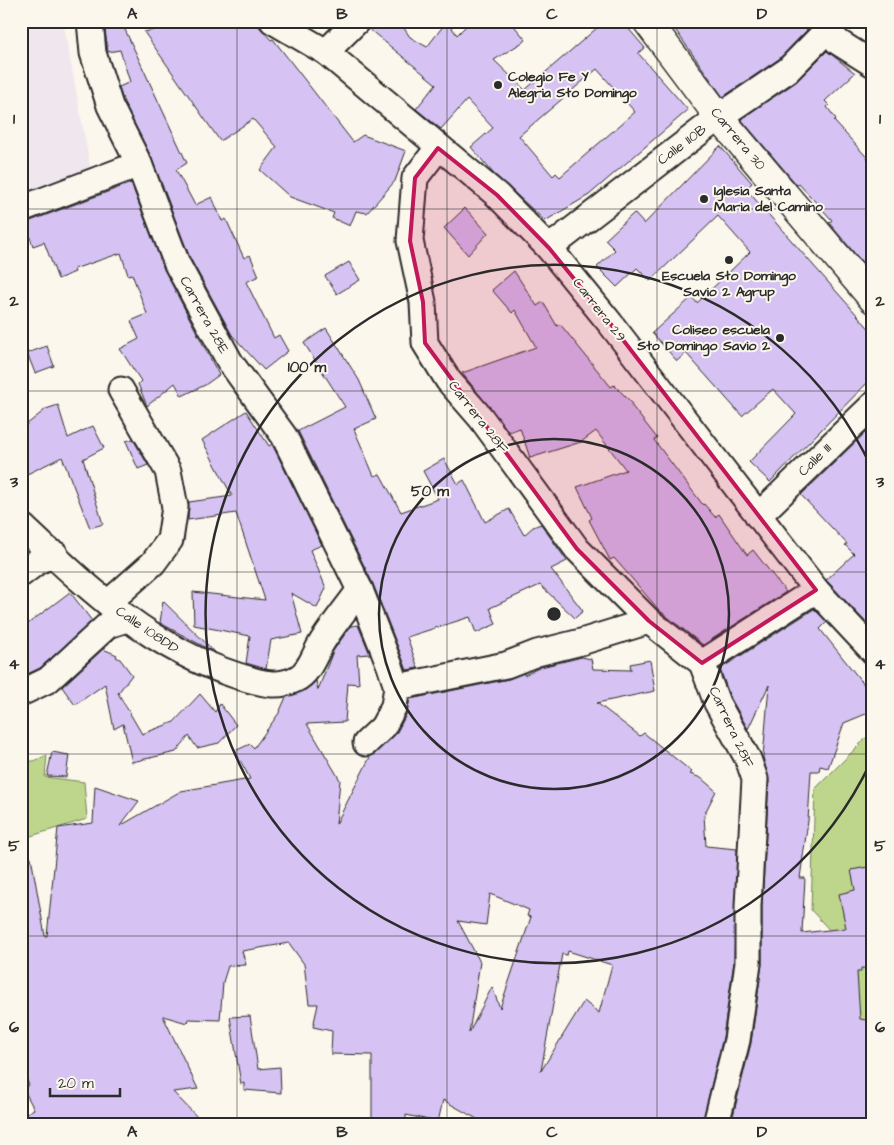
<svg xmlns="http://www.w3.org/2000/svg" width="894" height="1145" font-family="'Architects Daughter',sans-serif">
	<style>
		.built { fill: #f0e7ee }
		.green { fill: #bdd68c; stroke: #74805c }
		.building { fill: #d6c2f3; stroke: #2b2b2b; fill-rule: evenodd }
		.lines { fill: none; stroke-linecap: round; stroke-linejoin: round }
		.street-casing { stroke: #2b2b2b; stroke-width: 29 }
		.secondary-casing { stroke: #2b2b2b; stroke-width: 31 }
		.street { stroke: #fbf7ec; stroke-width: 25 }
		.secondary { stroke: #fbf7ec; stroke-width: 28 }
		.marked { fill: #c2185b; fill-opacity: 0.2; stroke: #c2185b; stroke-width: 4; stroke-linejoin: round }
		.grid { fill: none; stroke: #2b2b2b; stroke-width: 1; stroke-opacity: 0.55 }
		.ring { fill: none; stroke: #2b2b2b; stroke-width: 2.5 }
		.poi-dot { fill: #2b2b2b; stroke: #fbf7ec; stroke-width: 2 }
		.labels { text-anchor: middle; dominant-baseline: central; stroke-width: 4; stroke-linejoin: round; paint-order: stroke }
		.poi-label { font-size: 14px; font-weight: bold; fill: #2b2b2b; stroke: #fbf7ec; text-anchor: start }
		.street-label { font-size: 14px; fill: #2b2b2b; stroke: #fbf7ec }
		.centre { fill: #2b2b2b; stroke: #fbf7ec; stroke-width: 2.5 }
		.ring-label { font-size: 15px; text-anchor: middle; font-weight: bold; fill: #2b2b2b; stroke: #fbf7ec; stroke-width: 4; stroke-linejoin: round; paint-order: stroke }
		.neatline { fill: none; stroke: #2b2b2b; stroke-width: 2 }
		.grid-label { font-size: 16px; text-anchor: middle; font-weight: bold; fill: #2b2b2b }
	</style>
	<rect width="100%" height="100%" fill="#fbf7ec"/>
	<filter id="ink" filterUnits="userSpaceOnUse"><feTurbulence type="fractalNoise" baseFrequency=".02" numOctaves="2"/><feDisplacementMap in="SourceGraphic" scale="10" xChannelSelector="R" yChannelSelector="G"/><feConvolveMatrix kernelMatrix="1 2 1 2 8 2 1 2 1" color-interpolation-filters="sRGB"/></filter>
	<g filter="url(#ink)">
		<path class="built" d="M21 21H63L92 176 21 206Z"/>
		<g class="green">
			<path d="M871 733H873V1053L838 1036 834 935 811 910 815 789Z"/>
			<path d="M47 755 45 777 84 782 87 819 21 839V761H34Z"/>
		</g>
		<g class="building">
			<path d="M121 21 187 163 176 170 195 205 212 197 222 221 226 219 244 258 250 255 259 276 246 282 274 338 279 335 288 351 264 370 232 335 190 258 152 159 123 101 119 87 130 82 120 50 108 52 104 22Z"/>
			<path d="M198 21H254L271 40 273 39 353 142 363 135 406 151 395 181 367 213 356 211 350 226 332 218 334 213 290 197 260 170 277 147 253 119 220 141 144 32Z"/>
			<path d="M371 21H399L410 37 427 47 447 21 457 35 471 21H510L526 40 494 60 525 90 605 21H622L645 48 638 53 688 110 589 195 545 221 493 173 471 147 493 128 467 100 441 129 416 109 436 84 369 29ZM597 69 635 112 560 177 556 173 553 176 519 136Z"/>
			<path d="M669 21H800L807 30 779 59 723 97Z"/>
			<path d="M827 51 855 73 825 101 829 105 827 107 836 119 834 121 873 164V275L829 223 832 220 799 184 797 185 741 119 796 82Z"/>
			<path d="M720 146 752 183 746 189 873 333V377L770 482 749 462 796 414 773 389 742 416 686 353 677 361 652 333 692 297 697 303 750 252 718 216 650 281 637 268 617 287 597 267 615 250 605 240 634 213 644 224Z"/>
			<path d="M131 183 164 269 219 375 205 385 182 396 175 383 147 406 138 384 141 381 120 349 139 339 131 321 147 314 132 274 128 275 121 253 74 269 75 272 58 279 44 242 33 246 25 223Z"/>
			<path d="M465 208 488 233 468 255 444 228Z"/>
			<path d="M349 262 360 280 337 294 325 276Z"/>
			<path d="M514 271 537 306 543 302 557 326 560 324 611 387 614 385 632 403 631 405 657 438 654 440 703 505 704 504 715 517 719 514 747 555 753 550 786 592 703 645 659 610 614 558 610 560 589 520 592 518 577 487 626 470 596 431 581 442 530 458 520 428 509 432 462 373 536 347 515 310 512 313 492 290Z"/>
			<path d="M326 328 359 380 376 419 354 429 374 476 380 474 401 512 438 499 423 471 444 459 458 484 464 480 485 522 509 509 524 535 533 527 541 524 567 561 551 569 583 611 575 618 540 585 490 608 496 624 476 633 470 617 407 637 418 668 407 670 373 584 298 431 345 407 304 343Z"/>
			<path d="M47 346 54 366 35 373 27 353Z"/>
			<path d="M58 405 68 438 93 426 104 448 83 459 103 524 90 528 62 457 21 477V429L46 409Z"/>
			<path d="M246 411 269 446 272 444 322 545 310 550 326 588 317 608 291 593 302 634 271 640 266 669 246 663 250 636 194 625 193 592 265 600 236 513 188 520 189 502 232 496 202 440Z"/>
			<path d="M873 425V630L826 580 854 554 845 545 847 544 801 495Z"/>
			<path d="M133 439 148 465 138 469 126 441Z"/>
			<path d="M70 592 92 621 40 668 21 677V629Z"/>
			<path d="M163 601 216 653 160 623Z"/>
			<path d="M814 609 827 622 820 629 873 696V711L844 723 828 768 820 766 819 771H811L808 821 800 878H805L802 933 846 928 839 894 855 890 851 870 873 866V969L861 968V972H857L860 1019 873 1021V1124H814L805 1117 800 1124H731L751 1043 762 965V906L769 780 763 757 769 685 748 729 730 697 720 669Z"/>
			<path d="M358 625 370 654 357 655 359 684 348 683 345 722 307 724 340 780 336 824 370 757 396 734 407 713 410 699 509 679 524 673V675L541 667 582 657 591 659 593 669 631 670 630 664 650 660 655 691 597 703 640 736 644 733 692 772 690 774 701 778 716 791 704 815 706 846 737 849 734 962 723 1037 702 1124H486L443 1100 438 1122 406 1115V1124H372V1055L331 1054 332 1031 313 1027 318 1004H309L304 964 289 943 242 951 246 965 228 966 223 982 220 1020 188 1019 187 1023 163 1016 198 1089 173 1092 204 1124H21V1116L34 1109 24 1090 29 1085 21 1067V857H31L45 936H47L58 828 93 823 95 786 139 801 120 826 181 791 250 779 235 751 250 744 254 748 279 713 286 697 304 691 316 681 318 690 333 651 351 626ZM490 894 529 910 527 916 531 917 500 1008 492 987 469 1033 480 962 458 921 486 925ZM568 951 612 965 599 1013 584 1001 541 1071 562 954 567 955Z"/>
			<path d="M103 649 117 655 116 657 120 659 132 675 118 693 142 734 174 722 200 694 215 712 220 704 236 725 219 743 197 748 189 736 176 752 132 762 123 724 114 729 105 684 75 705 62 687Z"/>
			<path d="M52 752 69 755 66 777 47 776Z"/>
			<path d="M250 1016 258 1069 280 1067 281 1093 244 1090V1083L241 1084 230 1017Z"/>
		</g>
		<g class="lines">
			<g class="street-casing">
				<g id="street">
					<path d="M90 21 93 53 110 106 139 164 177 264 230 362 284 436 360 590 390 666 397 687 394 706 383 727 366 743"/>
					<path d="M273 21 326 52 497 195 549 248 610 323 816 590 873 651"/>
					<path d="M821 21 838 42 873 64"/>
					<path d="M326 52 357 21"/>
					<path d="M438 148 415 178 410 241 423 302 425 343 448 380 481 418 577 549 649 621 702 663 717 703 748 759 755 779 748 906V963L737 1040 716 1124"/>
					<path d="M21 209 139 164"/>
					<path d="M549 248 719 117 788 70 836 21"/>
					<path d="M758 516 873 405"/>
					<path d="M21 525C88 588 148 647 238 676 258 682 276 689 296 679 311 672 315 651 324 639 335 622 348 606 360 590"/>
					<path d="M21 574 38 561 55 554"/>
					<path d="M108 603 153 563 170 540 175 507 168 471 121 390"/>
					<path d="M702 663 816 590"/>
					<path d="M397 687 506 665 537 653 581 642 649 621"/>
					<path d="M21 693 48 680 108 625 127 619"/>
				</g>
			</g>
			<g class="secondary-casing">
				<path id="secondary" d="M647 21 719 117 873 299"/>
			</g>
			<use href="#street" class="street"/>
			<use href="#secondary" class="secondary"/>
		</g>
	</g>
	<path class="marked" d="M438 148 497 195 549 248 610 323 816 590 702 663 649 621 577 549 425 343 423 302 410 241 415 178Z"/>
	<path class="grid" d="M237 21V1124M447 21V1124M657 21V1124M21 209H873M21 391H873M21 572H873M21 754H873M21 936H873"/>
	<g class="ring">
		<circle cx="554" cy="614" r="175"/>
		<path d="M872 759A349 349 0 1 1 872 469"/>
	</g>
	<g class="poi-dot">
		<circle cx="498" cy="85" r="5"/>
		<circle cx="704" cy="199" r="5"/>
		<circle cx="729" cy="260" r="5"/>
		<circle cx="780" cy="338" r="5"/>
	</g>
	<g class="labels">
		<g class="poi-label">
			<text x="508" y="77">Colegio Fe Y<tspan x="508" dy="16">Alegria Sto Domingo</tspan></text>
			<text x="714" y="191">Iglesia Santa<tspan x="714" dy="16">Maria del Camino</tspan></text>
			<text x="729" y="276" text-anchor="middle">Escuela Sto Domingo<tspan x="729" dy="16">Savio 2 Agrup</tspan></text>
			<text x="770" y="330" text-anchor="end">Coliseo escuela<tspan x="770" dy="16">Sto Domingo Savio 2</tspan></text>
		</g>
		<g class="street-label">
			<text transform="translate(738 139) rotate(50)">Carrera 30</text>
			<text transform="translate(682 145) rotate(-37)">Calle 110B</text>
			<text transform="translate(599 310) rotate(52)">Carrera 29</text>
			<text transform="translate(204 315) rotate(61)">Carrera 28E</text>
			<text transform="translate(478 417) rotate(52)">Carrera 28F</text>
			<text transform="translate(815 460) rotate(-44)">Calle 111</text>
			<text transform="translate(147 630) rotate(34)">Calle 108DD</text>
			<text transform="translate(731 727) rotate(65)">Carrera 28F</text>
		</g>
	</g>
	<circle cx="554" cy="614" r="8" class="centre"/>
	<g class="ring-label">
		<text x="307" y="372">100 m</text>
		<text x="430" y="496">50 m</text>
	</g>
	<rect width="894" height="1145" fill="none" stroke="#fbf7ec" stroke-width="55"/>
	<path d="M50 1088v8h70v-8" fill="none" stroke="#2b2b2b" stroke-width="2.5"/>
	<text x="58" y="1088" font-size="15" fill="#2b2b2b" stroke="#fbf7ec" stroke-width="4" paint-order="stroke">20 m</text>
	<rect x="28" y="28" width="838" height="1090" class="neatline"/>
	<g class="grid-label">
		<text x="132" y="19">A</text>
		<text x="342" y="19">B</text>
		<text x="552" y="19">C</text>
		<text x="762" y="19">D</text>
		<text x="14" y="124">1</text>
		<text x="880" y="124">1</text>
		<text x="14" y="306">2</text>
		<text x="880" y="306">2</text>
		<text x="14" y="487">3</text>
		<text x="880" y="487">3</text>
		<text x="14" y="669">4</text>
		<text x="880" y="669">4</text>
		<text x="14" y="851">5</text>
		<text x="880" y="851">5</text>
		<text x="14" y="1032">6</text>
		<text x="880" y="1032">6</text>
		<text x="132" y="1137">A</text>
		<text x="342" y="1137">B</text>
		<text x="552" y="1137">C</text>
		<text x="762" y="1137">D</text>
	</g>
</svg>
